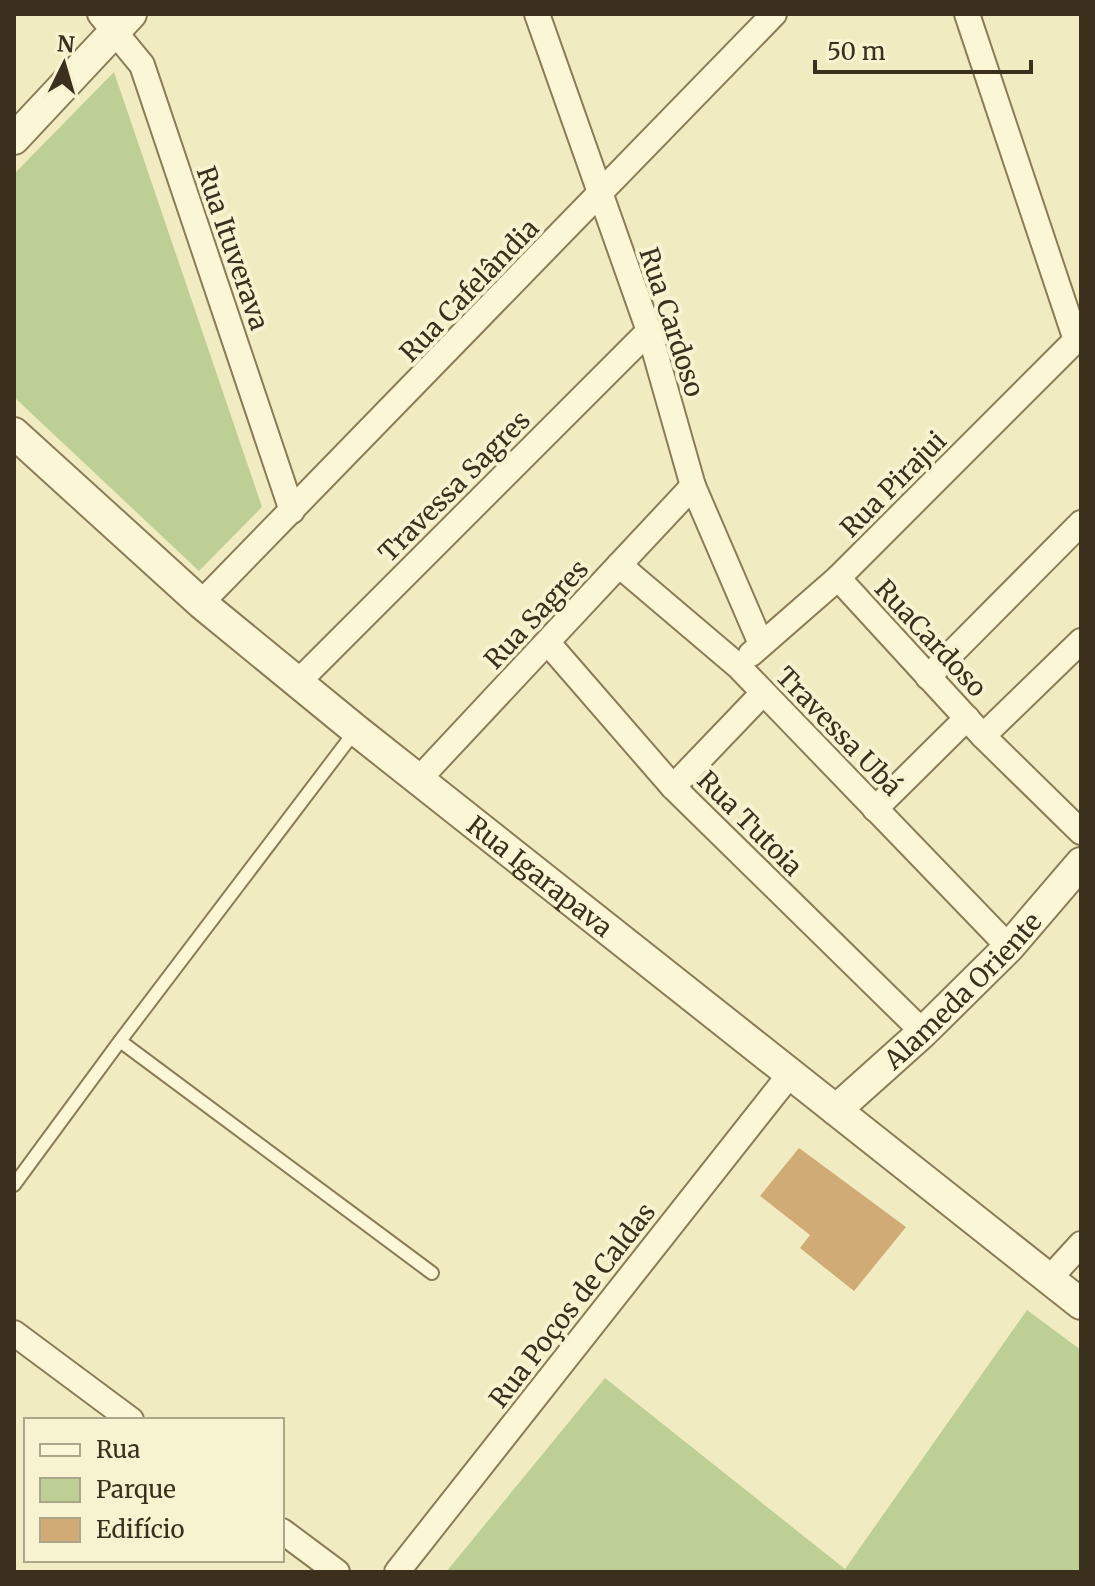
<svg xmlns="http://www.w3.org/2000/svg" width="1095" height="1586" font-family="Merriweather,serif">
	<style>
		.green { fill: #becf95 }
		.building { fill: #d1ab75 }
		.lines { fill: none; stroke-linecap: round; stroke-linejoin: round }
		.service-casing { stroke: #8b7c58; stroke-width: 16 }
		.minor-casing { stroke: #8b7c58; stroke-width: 28 }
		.tertiary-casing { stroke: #8b7c58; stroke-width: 34 }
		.service { stroke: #fbf6d5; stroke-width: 12 }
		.minor { stroke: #fbf6d5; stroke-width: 24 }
		.tertiary { stroke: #fbf6d5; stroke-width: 30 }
		.labels { text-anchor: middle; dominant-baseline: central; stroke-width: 8; stroke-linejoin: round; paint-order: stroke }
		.street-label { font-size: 26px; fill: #3a301d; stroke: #f7f3d1 }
	</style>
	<rect width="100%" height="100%" fill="#f0ebc1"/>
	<g class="green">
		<path d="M114 72 262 507 199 571 14 397V174Z"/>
		<path d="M1027 1310 1081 1350V1572H446L605 1378 845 1569Z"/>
	</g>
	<path class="building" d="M799 1148 906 1227 854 1291 800 1248 810 1235 760 1196Z"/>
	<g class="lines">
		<g class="service-casing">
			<g id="service">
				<path d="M120 1041 432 1273"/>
				<path d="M14 1185 120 1041 356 730"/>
			</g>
		</g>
		<g class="minor-casing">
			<g id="minor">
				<path d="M100 14 142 65 292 511"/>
				<path d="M537 14 649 331 693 486 761 644"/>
				<path d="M967 14 1076 340"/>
				<path d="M619 565 738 666 1009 947"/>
				<path d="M838 578 983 736 1081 832"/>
				<path d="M201 603 774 14"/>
				<path d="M548 643 673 787 923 1032"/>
				<path d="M751 654 838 578 1081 335"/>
				<path d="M928 677 1081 523"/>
				<path d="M299 681 649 331"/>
				<path d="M983 736 1081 641"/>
				<path d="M419 779 693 486"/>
				<path d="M673 787 763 693"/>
				<path d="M875 809 967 718"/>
				<path d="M1049 1279 1081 1244"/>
				<path d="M14 1333 131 1420"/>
				<path d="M282 1531 337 1572"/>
				<path d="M397 1572 791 1073"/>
			</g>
		</g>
		<g class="tertiary-casing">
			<g id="tertiary">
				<path d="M14 139 131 14"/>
				<path id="s1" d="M14 433 201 603 356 730 1081 1304"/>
				<path id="s2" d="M836 1110 923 1032 1009 947 1081 863"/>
			</g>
		</g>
		<use href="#service" class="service"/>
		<use href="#minor" class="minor"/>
		<use href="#tertiary" class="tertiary"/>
	</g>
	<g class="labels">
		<g class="street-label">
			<text transform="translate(233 248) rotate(71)">Rua Ituverava</text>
			<text transform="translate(469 290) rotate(-46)">Rua Cafelândia</text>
			<text transform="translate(672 322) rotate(72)">Rua Cardoso</text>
			<text transform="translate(893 484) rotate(-45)">Rua Pirajui</text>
			<text transform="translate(454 486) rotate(-45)">Travessa Sagres</text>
			<text transform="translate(536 614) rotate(-47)">Rua Sagres</text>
			<text transform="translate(931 638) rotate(47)">RuaCardoso</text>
			<text transform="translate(839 731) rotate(46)">Travessa Ubá</text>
			<text transform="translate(750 823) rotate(45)">Rua Tutoia</text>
			<text stroke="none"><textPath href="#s1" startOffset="688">Rua Igarapava</textPath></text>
			<text stroke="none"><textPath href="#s2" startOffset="174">Alameda Oriente</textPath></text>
			<text transform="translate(572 1305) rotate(-52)">Rua Poços de Caldas</text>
		</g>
	</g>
	<rect width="1095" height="1586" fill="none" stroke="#3a301d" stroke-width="32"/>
	<rect x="24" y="1418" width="260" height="144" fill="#f7f3d1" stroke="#aba589" stroke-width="2"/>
	<rect x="40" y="1444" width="40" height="12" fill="#fbf6d5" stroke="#aba589" stroke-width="2"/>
	<text x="96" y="1458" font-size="24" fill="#3a301d">Rua</text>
	<rect x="40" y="1478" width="40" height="24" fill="#becf95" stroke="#aba589" stroke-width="2"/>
	<text x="96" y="1498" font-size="24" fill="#3a301d">Parque</text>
	<rect x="40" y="1518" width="40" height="24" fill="#d1ab75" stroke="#aba589" stroke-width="2"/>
	<text x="96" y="1538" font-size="24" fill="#3a301d">Edifício</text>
	<g transform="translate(64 64) rotate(5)" stroke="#f7f3d1" stroke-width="6" paint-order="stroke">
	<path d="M0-6L14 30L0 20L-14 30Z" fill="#3a301d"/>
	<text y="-12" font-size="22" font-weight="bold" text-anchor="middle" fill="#3a301d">N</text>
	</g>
	<path d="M815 60v12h216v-12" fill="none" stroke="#3a301d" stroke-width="4"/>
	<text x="827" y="60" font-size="24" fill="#3a301d" stroke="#f7f3d1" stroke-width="6" paint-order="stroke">50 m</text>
</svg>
